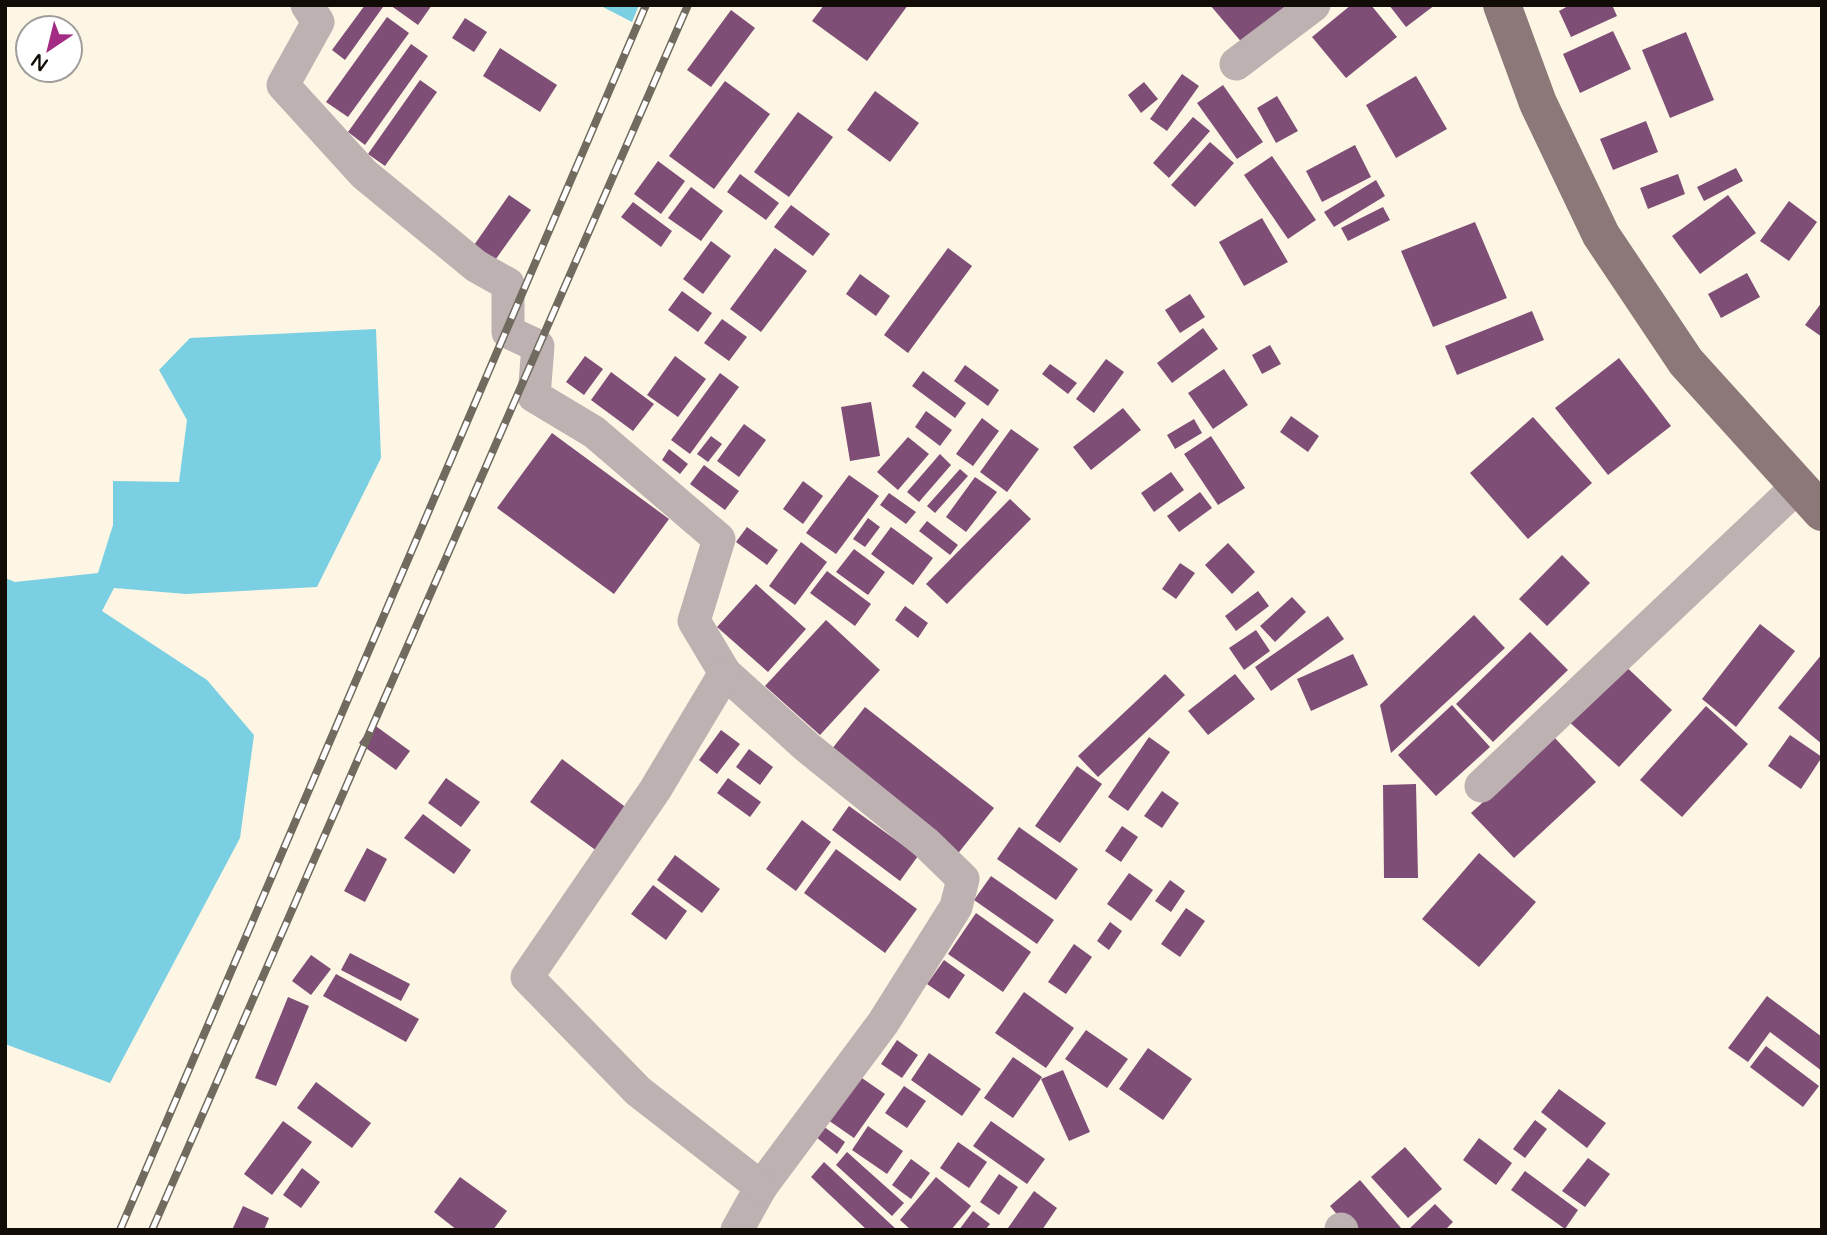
<svg xmlns="http://www.w3.org/2000/svg" width="1827" height="1235" font-family="'Varela Round',sans-serif">
	<style>
		.water { fill: #7acfe2 }
		.building { fill: #7e4e77 }
		.lines { fill: none; stroke-linecap: round; stroke-linejoin: round }
		.street { stroke: #bdb1b2; stroke-width: 33 }
		.primary { stroke: #8c7779; stroke-width: 38 }
		.rail-casing { stroke: #706a5f; stroke-width: 8 }
		.rail { stroke: #fff; stroke-width: 5; stroke-dasharray: 16; stroke-linecap: butt }
	</style>
	<rect width="100%" height="100%" fill="#fef6e4"/>
	<g class="water">
		<path d="M599 5H639L632 22Z"/>
		<path d="M376 329 381 458 317 587 186 594 114 588 102 611 207 680 254 735 240 838 110 1083 5 1044V578L15 582 98 573 113 525V481L179 482 187 420 159 370 190 338Z"/>
	</g>
	<g class="building">
		<path d="M365 5 383 7 345 60 332 50Z"/>
		<path d="M390 5H432L418 25Z"/>
		<path d="M824 5H908L867 61 812 21Z"/>
		<path d="M1210 5H1290L1244 45Z"/>
		<path d="M1351 5H1371L1397 37 1346 78 1312 37Z"/>
		<path d="M1389 5H1435L1406 27Z"/>
		<path d="M1570 5H1612L1617 16 1571 37 1559 11Z"/>
		<path d="M731 10 755 28 711 87 687 70Z"/>
		<path d="M387 17 409 33 348 117 326 102Z"/>
		<path d="M465 18 487 32 474 52 452 38Z"/>
		<path d="M1613 31 1631 69 1580 93 1563 54Z"/>
		<path d="M1686 32 1714 100 1670 118 1642 50Z"/>
		<path d="M411 44 428 56 365 145 348 132Z"/>
		<path d="M500 48 557 85 540 112 483 76Z"/>
		<path d="M1182 74 1199 86 1167 131 1150 119Z"/>
		<path d="M1416 76 1447 129 1396 158 1366 105Z"/>
		<path d="M420 80 437 92 385 166 368 154Z"/>
		<path d="M725 81 770 114 714 189 669 156Z"/>
		<path d="M1144 82 1158 99 1141 113 1128 95Z"/>
		<path d="M1223 85 1263 142 1237 159 1197 103Z"/>
		<path d="M875 91 919 123 890 162 847 130Z"/>
		<path d="M1277 96 1298 131 1276 143 1257 108Z"/>
		<path d="M798 112 833 137 789 197 754 172Z"/>
		<path d="M1193 117 1210 131 1169 178 1153 163Z"/>
		<path d="M1646 121 1658 152 1613 170 1600 139Z"/>
		<path d="M1210 142 1234 163 1195 207 1171 185Z"/>
		<path d="M1355 145 1371 177 1322 202 1306 171Z"/>
		<path d="M1272 156 1316 220 1288 239 1244 175Z"/>
		<path d="M658 161 685 181 661 214 634 194Z"/>
		<path d="M1736 168 1743 181 1704 201 1697 187Z"/>
		<path d="M740 174 779 203 766 220 727 192Z"/>
		<path d="M1678 174 1685 194 1648 209 1640 188Z"/>
		<path d="M1376 180 1385 196 1334 227 1324 212Z"/>
		<path d="M691 187 723 211 701 241 668 218Z"/>
		<path d="M509 195 531 210 493 263 472 248Z"/>
		<path d="M1728 195 1756 233 1700 274 1672 236Z"/>
		<path d="M1789 201 1817 222 1789 261 1760 241Z"/>
		<path d="M633 202 672 231 661 247 621 217Z"/>
		<path d="M791 205 830 234 813 256 774 227Z"/>
		<path d="M1383 207 1390 220 1348 241 1341 228Z"/>
		<path d="M1262 218 1288 262 1244 286 1219 242Z"/>
		<path d="M1475 222 1507 298 1433 327 1401 251Z"/>
		<path d="M711 241 731 256 703 294 683 279Z"/>
		<path d="M775 248 807 271 761 332 730 309Z"/>
		<path d="M948 248 972 266 908 353 884 335Z"/>
		<path d="M1747 273 1760 297 1721 318 1708 294Z"/>
		<path d="M860 274 890 296 876 316 846 294Z"/>
		<path d="M682 291 712 313 698 332 668 310Z"/>
		<path d="M1190 294 1205 317 1180 333 1165 310Z"/>
		<path d="M1822 302V337L1805 325Z"/>
		<path d="M1532 311 1544 340 1457 375 1445 346Z"/>
		<path d="M722 319 747 337 729 361 704 343Z"/>
		<path d="M1203 328 1218 349 1172 383 1157 363Z"/>
		<path d="M1270 345 1281 364 1262 374 1252 355Z"/>
		<path d="M585 356 603 369 584 395 566 382Z"/>
		<path d="M675 356 706 379 678 417 647 395Z"/>
		<path d="M1619 358 1671 426 1608 475 1555 408Z"/>
		<path d="M1106 359 1124 372 1094 413 1076 399Z"/>
		<path d="M1050 364 1077 383 1068 394 1042 374Z"/>
		<path d="M965 365 999 390 988 406 954 381Z"/>
		<path d="M1224 369 1248 405 1213 429 1188 393Z"/>
		<path d="M923 371 966 403 955 418 912 386Z"/>
		<path d="M611 372 654 404 633 431 591 400Z"/>
		<path d="M720 373 739 387 690 454 671 440Z"/>
		<path d="M871 402 880 456 850 461 841 407Z"/>
		<path d="M1123 408 1141 430 1091 470 1073 447Z"/>
		<path d="M926 411 952 430 940 446 915 427Z"/>
		<path d="M1291 416 1319 436 1308 452 1280 432Z"/>
		<path d="M1533 417 1592 483 1528 539 1470 473Z"/>
		<path d="M982 418 999 431 973 466 956 454Z"/>
		<path d="M1194 419 1202 433 1175 449 1167 435Z"/>
		<path d="M744 424 766 440 739 477 717 461Z"/>
		<path d="M1011 429 1039 449 1007 492 980 472Z"/>
		<path d="M552 433 669 519 614 594 497 508Z"/>
		<path d="M711 436 722 444 708 462 697 454Z"/>
		<path d="M1211 436 1245 488 1218 505 1184 454Z"/>
		<path d="M908 437 929 454 898 490 877 472Z"/>
		<path d="M669 449 688 464 680 474 662 460Z"/>
		<path d="M940 454 951 465 919 502 907 492Z"/>
		<path d="M704 465 739 491 725 510 690 484Z"/>
		<path d="M960 469 968 476 935 513 927 506Z"/>
		<path d="M1171 472 1184 490 1154 512 1141 493Z"/>
		<path d="M849 475 879 496 836 554 806 533Z"/>
		<path d="M975 477 997 492 966 532 946 517Z"/>
		<path d="M803 481 823 496 803 524 783 509Z"/>
		<path d="M1200 492 1212 508 1179 532 1167 516Z"/>
		<path d="M889 493 916 512 906 524 880 505Z"/>
		<path d="M1010 499 1031 519 947 604 926 584Z"/>
		<path d="M868 518 880 527 865 547 853 539Z"/>
		<path d="M927 521 958 545 950 555 919 531Z"/>
		<path d="M747 527 778 550 767 565 736 542Z"/>
		<path d="M891 527 933 558 913 585 871 554Z"/>
		<path d="M801 542 827 562 795 605 769 586Z"/>
		<path d="M1228 543 1255 572 1232 594 1205 565Z"/>
		<path d="M854 549 885 572 868 595 836 572Z"/>
		<path d="M1562 555 1590 583 1547 626 1519 599Z"/>
		<path d="M1180 563 1195 573 1176 599 1162 589Z"/>
		<path d="M827 571 871 604 855 626 810 593Z"/>
		<path d="M756 584 806 629 768 672 717 627Z"/>
		<path d="M1258 591 1269 606 1236 631 1225 616Z"/>
		<path d="M1292 597 1306 612 1275 642 1260 626Z"/>
		<path d="M905 606 928 623 918 638 895 620Z"/>
		<path d="M1474 615 1505 648 1391 753 1380 705Z"/>
		<path d="M1328 616 1344 639 1271 691 1255 667Z"/>
		<path d="M826 620 880 670 820 735 765 686Z"/>
		<path d="M1760 624 1795 651 1736 727 1702 699Z"/>
		<path d="M1256 630 1270 651 1244 670 1229 648Z"/>
		<path d="M1530 632 1568 670 1493 742 1456 704Z"/>
		<path d="M1353 654 1368 685 1311 711 1297 679Z"/>
		<path d="M1822 654V744L1778 708Z"/>
		<path d="M1620 661 1672 710 1619 767 1566 719Z"/>
		<path d="M1165 674 1185 695 1098 777 1078 756Z"/>
		<path d="M1235 674 1255 699 1208 735 1188 711Z"/>
		<path d="M1452 705 1490 747 1436 796 1398 755Z"/>
		<path d="M1706 706 1748 744 1682 817 1640 780Z"/>
		<path d="M865 707 994 808 956 856 828 754Z"/>
		<path d="M373 724 410 751 396 770 359 743Z"/>
		<path d="M721 730 740 744 717 774 699 760Z"/>
		<path d="M1790 735 1822 757 1801 789 1768 766Z"/>
		<path d="M1149 737 1170 752 1128 811 1108 797Z"/>
		<path d="M1554 737 1596 782 1514 858 1471 813Z"/>
		<path d="M749 749 773 767 760 785 736 767Z"/>
		<path d="M562 759 632 812 601 854 530 802Z"/>
		<path d="M1077 766 1102 784 1060 843 1035 826Z"/>
		<path d="M446 778 480 802 461 827 428 803Z"/>
		<path d="M728 778 761 802 750 817 717 793Z"/>
		<path d="M1416 784 1418 878H1384L1383 785Z"/>
		<path d="M1162 791 1179 803 1162 828 1144 816Z"/>
		<path d="M849 806 918 856 900 881 832 830Z"/>
		<path d="M423 814 471 850 454 874 404 838Z"/>
		<path d="M802 820 831 842 796 891 766 869Z"/>
		<path d="M1122 826 1138 837 1121 862 1105 851Z"/>
		<path d="M1019 827 1078 869 1056 900 997 859Z"/>
		<path d="M367 848 387 859 365 902 344 891Z"/>
		<path d="M836 849 917 909 885 953 804 893Z"/>
		<path d="M1479 853 1536 902 1479 967 1422 919Z"/>
		<path d="M675 855 720 889 702 913 657 880Z"/>
		<path d="M1129 873 1153 890 1131 921 1107 904Z"/>
		<path d="M991 876 1054 920 1037 944 974 900Z"/>
		<path d="M1170 880 1185 891 1171 912 1155 901Z"/>
		<path d="M653 885 687 911 666 940 631 914Z"/>
		<path d="M1186 908 1205 921 1180 957 1161 944Z"/>
		<path d="M976 913 1031 952 1003 992 948 954Z"/>
		<path d="M1110 922 1122 931 1109 950 1097 941Z"/>
		<path d="M1074 944 1092 957 1066 994 1048 982Z"/>
		<path d="M350 953 410 984 401 1001 341 970Z"/>
		<path d="M311 955 331 969 311 995 292 981Z"/>
		<path d="M944 960 965 975 949 999 927 984Z"/>
		<path d="M336 974 419 1019 406 1042 323 996Z"/>
		<path d="M1024 992 1074 1028 1046 1068 995 1033Z"/>
		<path d="M1767 996 1822 1037V1071L1770 1032 1748 1062 1728 1048Z"/>
		<path d="M288 997 309 1006 276 1086 255 1078Z"/>
		<path d="M1086 1030 1128 1059 1107 1088 1065 1059Z"/>
		<path d="M897 1040 918 1055 902 1078 881 1064Z"/>
		<path d="M1766 1046 1819 1086 1803 1107 1750 1067Z"/>
		<path d="M1148 1048 1192 1079 1163 1120 1119 1089Z"/>
		<path d="M929 1053 981 1089 962 1116 911 1080Z"/>
		<path d="M1013 1057 1042 1077 1013 1118 984 1098Z"/>
		<path d="M1063 1070 1090 1132 1069 1141 1041 1079Z"/>
		<path d="M859 1076 885 1094 854 1138 828 1120Z"/>
		<path d="M316 1082 371 1123 352 1148 297 1108Z"/>
		<path d="M904 1086 926 1101 907 1128 885 1113Z"/>
		<path d="M1559 1089 1606 1123 1587 1148 1541 1112Z"/>
		<path d="M1535 1120 1547 1129 1525 1158 1513 1149Z"/>
		<path d="M283 1121 312 1142 272 1195 244 1174Z"/>
		<path d="M991 1121 1045 1159 1027 1184 973 1146Z"/>
		<path d="M823 1126 845 1142 837 1154 816 1137Z"/>
		<path d="M868 1126 903 1151 887 1174 852 1150Z"/>
		<path d="M1479 1138 1512 1163 1496 1185 1463 1160Z"/>
		<path d="M958 1142 987 1162 969 1188 940 1168Z"/>
		<path d="M1405 1147 1442 1189 1408 1218 1371 1177Z"/>
		<path d="M847 1152 904 1203 892 1216 836 1165Z"/>
		<path d="M1588 1158 1610 1174 1585 1207 1562 1191Z"/>
		<path d="M911 1159 930 1173 911 1199 892 1185Z"/>
		<path d="M824 1162 897 1230H867L811 1177Z"/>
		<path d="M302 1168 320 1182 301 1208 283 1195Z"/>
		<path d="M1525 1171 1578 1210 1565 1229 1511 1190Z"/>
		<path d="M999 1174 1018 1187 999 1215 980 1202Z"/>
		<path d="M460 1177 507 1211 493 1230H457L434 1212Z"/>
		<path d="M936 1177 971 1206 951 1230H911L900 1220Z"/>
		<path d="M1360 1180 1401 1228 1400 1230H1350L1330 1206Z"/>
		<path d="M1034 1191 1057 1208 1042 1230H1011L1008 1228Z"/>
		<path d="M1435 1204 1453 1222 1445 1230H1408Z"/>
		<path d="M243 1206 269 1218 264 1230H232Z"/>
		<path d="M973 1211 990 1224 985 1230H959Z"/>
	</g>
	<g class="lines">
		<g class="street">
			<path d="M307 5 318 22 283 85 364 174 476 266 508 284V332L538 346 534 396 594 432 719 539 694 621 725 673 807 747 926 843 963 879 956 907 883 1023 761 1187 737 1230"/>
			<path d="M1236 64 1314 5"/>
			<path d="M725 673 655 790 527 977 638 1091 761 1187"/>
			<path d="M1481 786 1798 486"/>
			<path d="M1341 1229 1342 1230"/>
		</g>
		<path class="primary" d="M1502 5 1538 103 1601 235 1686 362 1822 512"/>
		<g class="rail-casing">
			<g id="rail">
				<path d="M120 1230 646 5"/>
				<path d="M152 1230 688 5"/>
			</g>
		</g>
		<use href="#rail" class="rail"/>
	</g>
	<rect width="1827" height="1235" fill="none" stroke="#110d06" stroke-width="14"/>
	<g transform="translate(49 49) rotate(215)"><circle r="33" fill="#ffffff" stroke="#a09e9b" stroke-width="2"/>
	<path d="M0-5L12 26L0 18L-12 26Z" fill="#a22b83"/>
	<text y="-10" font-size="19" font-weight="bold" text-anchor="middle" fill="#110d06">N</text>
	</g>
</svg>
